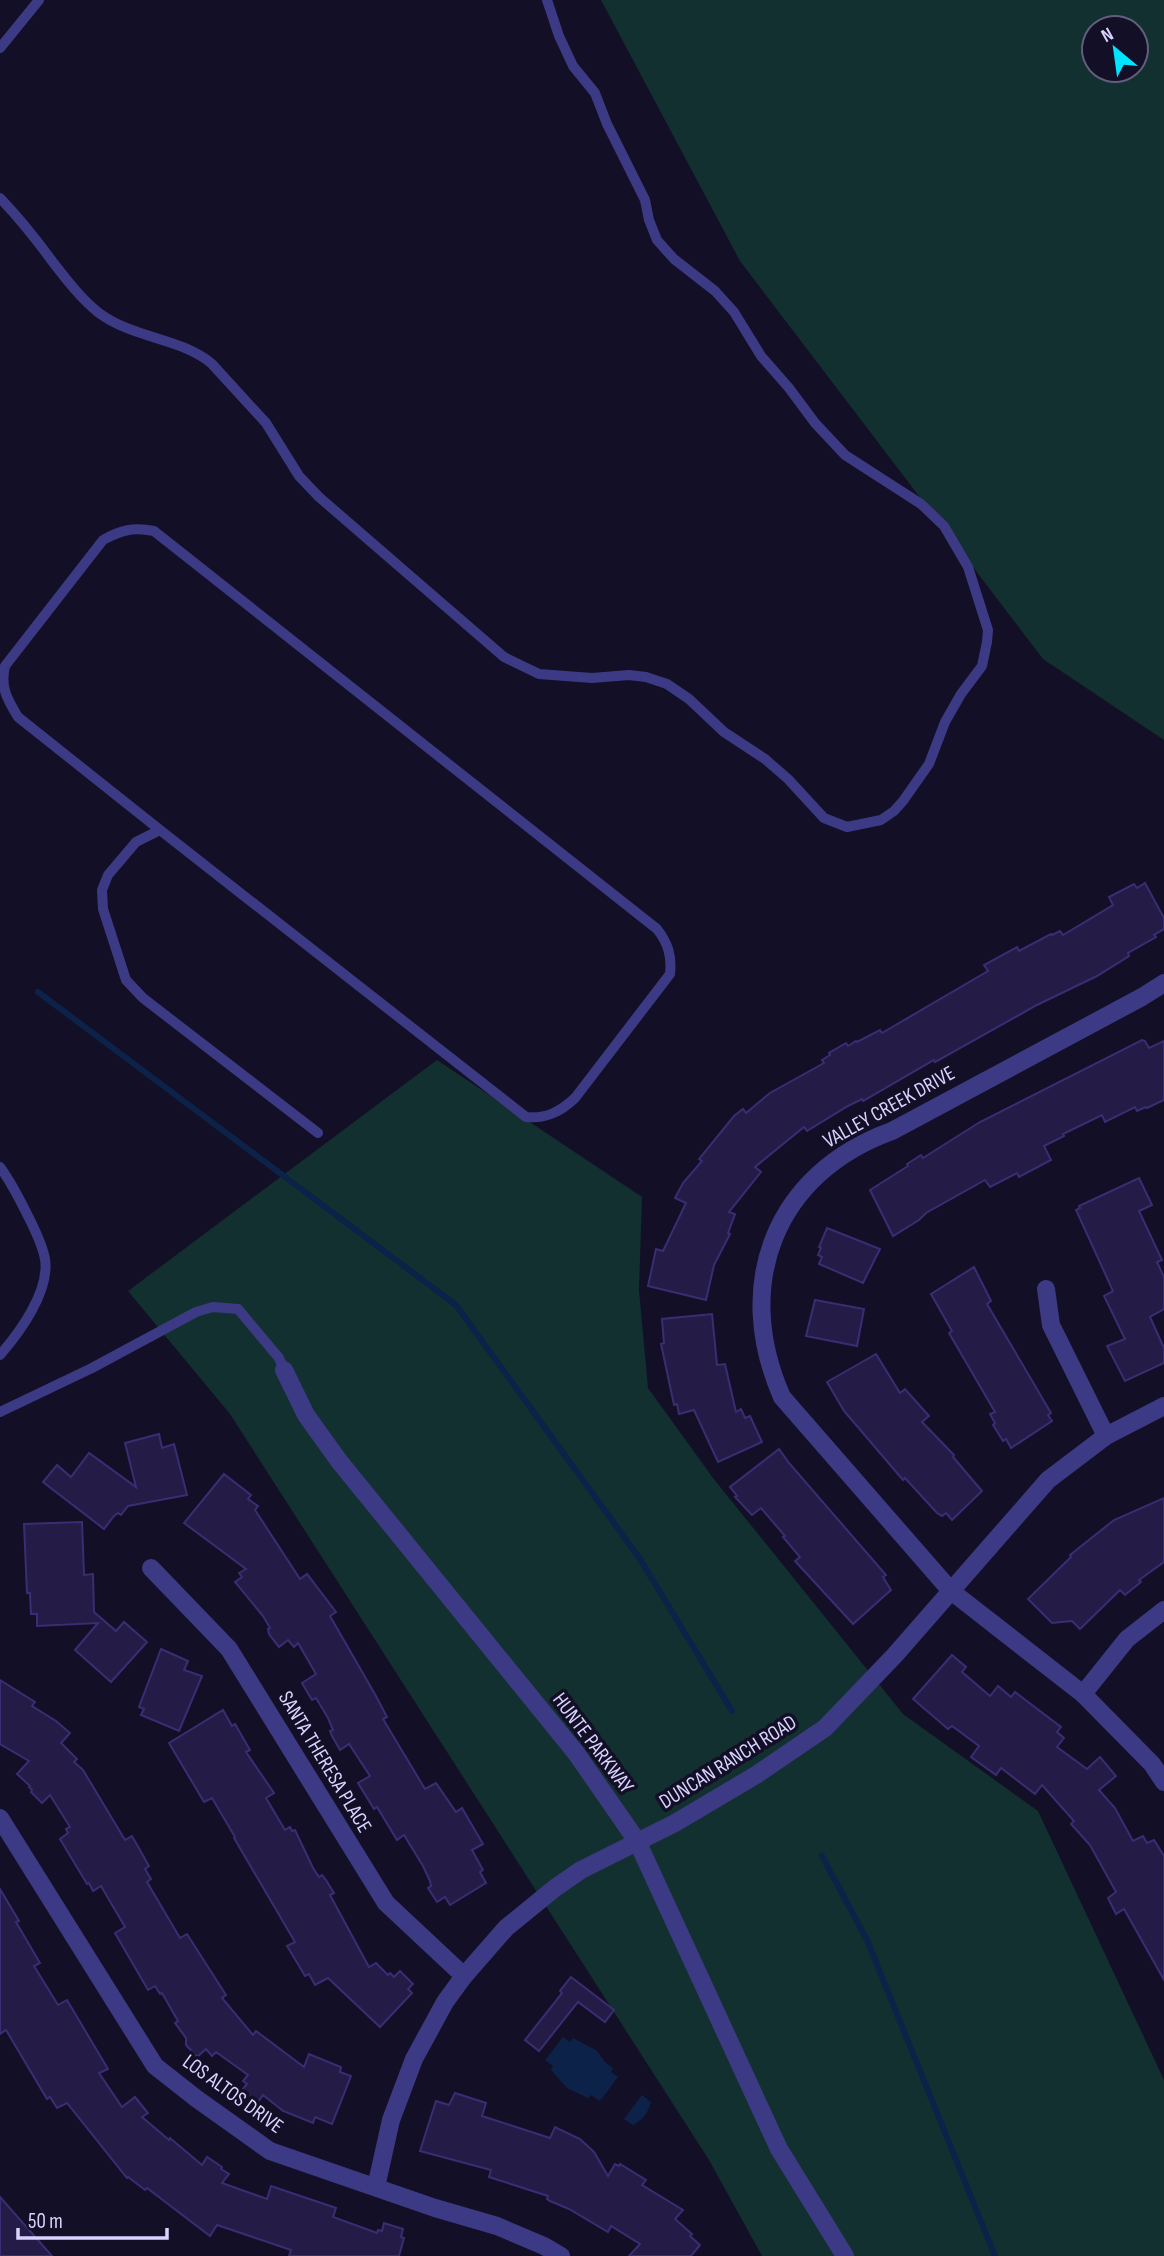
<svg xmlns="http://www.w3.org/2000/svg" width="1164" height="2256" font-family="'Sofia Sans Condensed',sans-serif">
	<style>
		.green { fill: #12302f; fill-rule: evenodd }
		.water { fill: #0c2248 }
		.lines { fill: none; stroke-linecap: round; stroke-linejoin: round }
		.stream { stroke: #0c2248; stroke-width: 6 }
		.building { fill: #241b47; stroke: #3b2d73; stroke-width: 2 }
		.service { stroke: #3d3a85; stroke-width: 10 }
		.minor { stroke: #3d3a85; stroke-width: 18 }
		.tertiary { stroke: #3d3a85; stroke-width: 18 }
		.labels { text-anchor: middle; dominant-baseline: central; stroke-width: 7; stroke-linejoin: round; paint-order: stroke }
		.street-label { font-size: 21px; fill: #d9d4ff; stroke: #130f26 }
	</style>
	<rect width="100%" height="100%" fill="#130f26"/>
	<g class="green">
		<path d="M601 0H1164V740L1043 659 740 261ZM1094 28H1136V70H1094Z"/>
		<path d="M437 1060 642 1197 639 1290 648 1388 713 1478 903 1714 1038 1811 1164 2080V2256H762L709 2160 230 1414 128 1291Z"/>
	</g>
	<g class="water">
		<path d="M563 2037 570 2042 573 2038 596 2050 606 2063 613 2068 611 2072 618 2077 600 2101 591 2095 588 2098 567 2088 551 2070 553 2066 545 2060Z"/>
		<path d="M642 2095 651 2102C648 2113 643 2120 633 2125L624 2119Z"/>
	</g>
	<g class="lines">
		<g class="stream">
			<path d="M38 992 456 1305 640 1559 732 1711"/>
			<path d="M822 1856 867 1940 995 2256"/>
		</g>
	</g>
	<g class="building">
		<path d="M1145 883 1164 918V929L1154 935 1156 937 1128 953 1129 956 1097 976 1037 1005 935 1062 934 1060 863 1101 862 1099 848 1106 807 1131 804 1127 755 1167 761 1172 729 1212 735 1214 728 1233 730 1234 714 1265 706 1300 648 1286 656 1249 663 1251 686 1203 675 1198 683 1183 702 1161 699 1159 734 1116 743 1109 746 1113 770 1093 824 1063 822 1060 830 1055 829 1053 846 1043 848 1046 856 1041 857 1042 880 1030 882 1033 988 971 984 965 1017 947 1019 951 1051 934 1052 935 1060 931 1063 935 1113 905 1109 897 1134 884 1137 888Z"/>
		<path d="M1142 1040 1145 1041 1149 1048 1164 1041V1100L1147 1108 1146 1107 1137 1111 1135 1107 1105 1122 1102 1115 1063 1134 1064 1136 1044 1146 1051 1160 1019 1177 1017 1173 990 1187 985 1180 926 1213 919 1220 893 1236 870 1190 908 1166 907 1164 921 1155 923 1158 980 1122Z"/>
		<path d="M1139 1178 1152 1205 1139 1211 1162 1260 1157 1262 1164 1277V1309L1150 1317 1164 1348V1363L1125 1381 1107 1346 1125 1339 1104 1296 1113 1291 1076 1210 1080 1208 1079 1206Z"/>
		<path d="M827 1228 880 1249 863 1283 819 1264 822 1257 818 1255 821 1248 819 1247Z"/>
		<path d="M974 1267 991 1301 987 1304 1051 1413 1048 1415 1052 1421 1011 1448 1006 1439 1003 1441 993 1425 995 1423 990 1414 995 1412 949 1333 952 1331 931 1294Z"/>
		<path d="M815 1300 864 1309 857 1346 806 1336Z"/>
		<path d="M712 1314 717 1365 725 1364 736 1412 741 1409 745 1418 750 1416 762 1442 718 1462 694 1410 679 1414 677 1404 674 1405 661 1344 664 1343 662 1319Z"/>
		<path d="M876 1354 900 1393 905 1389 929 1416 922 1422 954 1455 953 1457 982 1491 952 1520 946 1513 942 1516 937 1513 905 1478 903 1480 844 1411 827 1382Z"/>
		<path d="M159 1434 162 1448 174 1444 187 1495 128 1506 121 1515 118 1513 114 1516 104 1529 43 1482 57 1465 71 1477 89 1453 136 1487 125 1443Z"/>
		<path d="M779 1449 789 1463 886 1575 883 1577 891 1590 853 1624 795 1561 800 1557 783 1537 785 1536 761 1508 752 1515 735 1497 737 1496 730 1487Z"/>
		<path d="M224 1474 251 1495 248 1499 258 1506 255 1510 300 1579 307 1574 336 1612 330 1616 376 1696 387 1717 383 1719 425 1789 436 1783 456 1812 462 1808 483 1844 472 1850 483 1870 480 1872 486 1883 450 1905 445 1897 437 1902 428 1888 431 1886 430 1881 423 1866 404 1835 397 1840 377 1807 374 1809 358 1783 370 1776 349 1744 340 1750 332 1736 330 1731 333 1730 328 1718 316 1698 312 1700 302 1683 316 1674 298 1643 294 1647 288 1640 279 1647 269 1634 268 1629 270 1628 263 1616 235 1582 242 1577 239 1573 246 1569 184 1523Z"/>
		<path d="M1164 1498V1562L1139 1580 1141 1582 1125 1595 1120 1590 1080 1629 1072 1621 1052 1623 1028 1599 1071 1557 1070 1555 1114 1520Z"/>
		<path d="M82 1522 84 1575 93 1574 94 1612 116 1631 124 1622 147 1642 111 1682 75 1650 98 1623 37 1626V1614H31L30 1593H27L24 1524Z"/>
		<path d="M161 1649 188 1661 184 1670 202 1676 179 1731 141 1715 144 1709 139 1707Z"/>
		<path d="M952 1655 966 1667 962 1672 990 1696 998 1686 1011 1697 1015 1692 1061 1727 1057 1732 1064 1738 1057 1747 1087 1769 1100 1757 1116 1776 1099 1790 1115 1808 1133 1841 1143 1836 1147 1843 1154 1840 1164 1856V1980L1124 1909 1116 1914 1108 1898 1116 1892 1090 1845 1071 1824 1074 1821 1042 1785 1035 1794 1001 1768 996 1775 971 1757 979 1746 952 1726 948 1729 913 1699Z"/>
		<path d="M0 1680 35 1702 32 1706 56 1721 70 1733 61 1743 77 1759 74 1762 83 1770 125 1840 132 1836 149 1866 145 1869 151 1879 147 1882 180 1938 187 1934 226 1995 222 1998 253 2035 256 2031 304 2067 309 2054 341 2067 340 2072 351 2076 332 2124 315 2117 313 2123 283 2111 263 2095 258 2102 242 2090 247 2084 243 2081 248 2075 216 2052 212 2056 206 2049 197 2057 186 2045V2038L175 2023 178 2021 162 1993 160 1994 155 1986 148 1990 115 1933 125 1927 101 1886 93 1891 89 1883 87 1884 60 1839 68 1833 66 1829 70 1827 50 1795 42 1803 31 1792 32 1790 29 1787 30 1786 17 1774 29 1761 0 1744Z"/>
		<path d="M223 1710 232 1726 235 1724 250 1750 246 1752 274 1793 266 1798 285 1830 290 1827 292 1831 295 1830 313 1868 319 1877 322 1875 326 1880 334 1893 330 1895 369 1967 376 1963 388 1975 390 1973 394 1977 400 1971 413 1984 408 1989 412 1993 380 2027 328 1978 315 1985 309 1974 305 1976 287 1946 295 1942 234 1838 235 1837 212 1798 204 1802 169 1743Z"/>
		<path d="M0 1889 19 1921 16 1922 40 1963 34 1966 58 2005 67 2000 108 2069 99 2073 122 2107 135 2097 148 2113 142 2117 169 2140 170 2138 202 2165 207 2157 222 2167 221 2169 229 2174 222 2183 267 2199 271 2186 336 2208 333 2217 377 2233 378 2230 382 2231 384 2223 403 2229 401 2237 404 2238 399 2256H289L291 2250 217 2225 210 2236 147 2188 145 2190 128 2177 127 2178 67 2103 57 2108 50 2097 47 2099 6 2030 0 2034Z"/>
		<path d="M571 1977 614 2010 605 2022 578 2002 539 2051 525 2040 562 1993 560 1991Z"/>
		<path d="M455 2093 486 2103 482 2116 550 2138 555 2127 580 2139 594 2152 608 2176 615 2164 619 2166 620 2164 646 2180 642 2185 683 2210 675 2219 692 2234 690 2236 700 2245 691 2256H629L640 2244 611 2226 608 2232 569 2209 550 2201 547 2199 548 2196 489 2177 491 2170 420 2151 436 2101 449 2105Z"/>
		<path d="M0 2197 52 2256H0Z"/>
	</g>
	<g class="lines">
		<g class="service">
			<path d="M0 48 39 0"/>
			<path d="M0 198C19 218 36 239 52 261 66 279 81 299 99 313 134 339 182 338 212 364L266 423 299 476 319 497 504 657 539 674 592 678 629 675 646 677 667 684 689 699 724 732 765 759 788 779 824 818 847 827 881 820 894 811 903 801 929 764 945 722 961 694 982 666 987 642 988 630 968 567 944 526 921 504 845 455 815 423 789 388 761 356 734 312 715 291 674 259 657 240 649 220 645 200 607 124 595 93 573 66 559 36 547 0"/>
			<path d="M160 830 18 717C7 699 0 687 5 666L103 540C121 530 133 527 154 531L657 929C668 943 672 956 670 974L575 1098C560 1112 546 1119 526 1117L160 830 136 842 108 875 102 890 103 909 126 980 143 998 318 1133"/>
			<path d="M0 1167C11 1182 19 1198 27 1214 34 1228 42 1243 45 1259 50 1291 20 1332 0 1355"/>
			<path d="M0 1412 92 1368 196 1312 213 1307 238 1309 279 1358 284 1370"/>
		</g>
		<g class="minor">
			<path d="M1164 983 1142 997 892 1131C775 1173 732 1284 782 1397L951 1591 1083 1694 1152 1764 1164 1782"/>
			<path d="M1046 1289 1051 1325 1106 1436"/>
			<path d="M151 1568 229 1649 386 1903 464 1976"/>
			<path d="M1083 1694 1127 1639 1164 1610"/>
			<path d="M0 1818 155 2066 197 2099 270 2151 435 2208 497 2226 544 2246 561 2256"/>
		</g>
		<g class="tertiary">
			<path d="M284 1370 306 1415 339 1461 576 1753 637 1841 779 2149 845 2256"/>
			<path d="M376 2187 391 2120 414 2059 445 2002 464 1976 506 1928 555 1888 581 1870 675 1823 756 1775 825 1728 895 1655 1048 1480 1106 1436 1164 1406"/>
		</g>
	</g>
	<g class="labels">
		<g class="street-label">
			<text transform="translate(889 1107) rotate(-29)">VALLEY CREEK DRIVE</text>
			<text transform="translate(593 1743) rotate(53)">HUNTE PARKWAY</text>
			<text transform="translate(325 1762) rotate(59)">SANTA THERESA PLACE</text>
			<text transform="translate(728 1762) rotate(-32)">DUNCAN RANCH ROAD</text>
			<text transform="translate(233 2094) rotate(36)">LOS ALTOS DRIVE</text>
		</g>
	</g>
	<g transform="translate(1115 49) rotate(331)"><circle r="33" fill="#130f26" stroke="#625e7d" stroke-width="2"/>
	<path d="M0-5L12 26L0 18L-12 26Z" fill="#00e5ff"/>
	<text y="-10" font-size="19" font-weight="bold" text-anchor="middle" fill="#d9d4ff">N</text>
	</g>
	<path d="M18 2228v10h149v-10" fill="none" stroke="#d9d4ff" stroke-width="3.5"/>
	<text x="28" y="2228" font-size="21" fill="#d9d4ff" stroke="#130f26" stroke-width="5" paint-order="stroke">50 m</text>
</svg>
